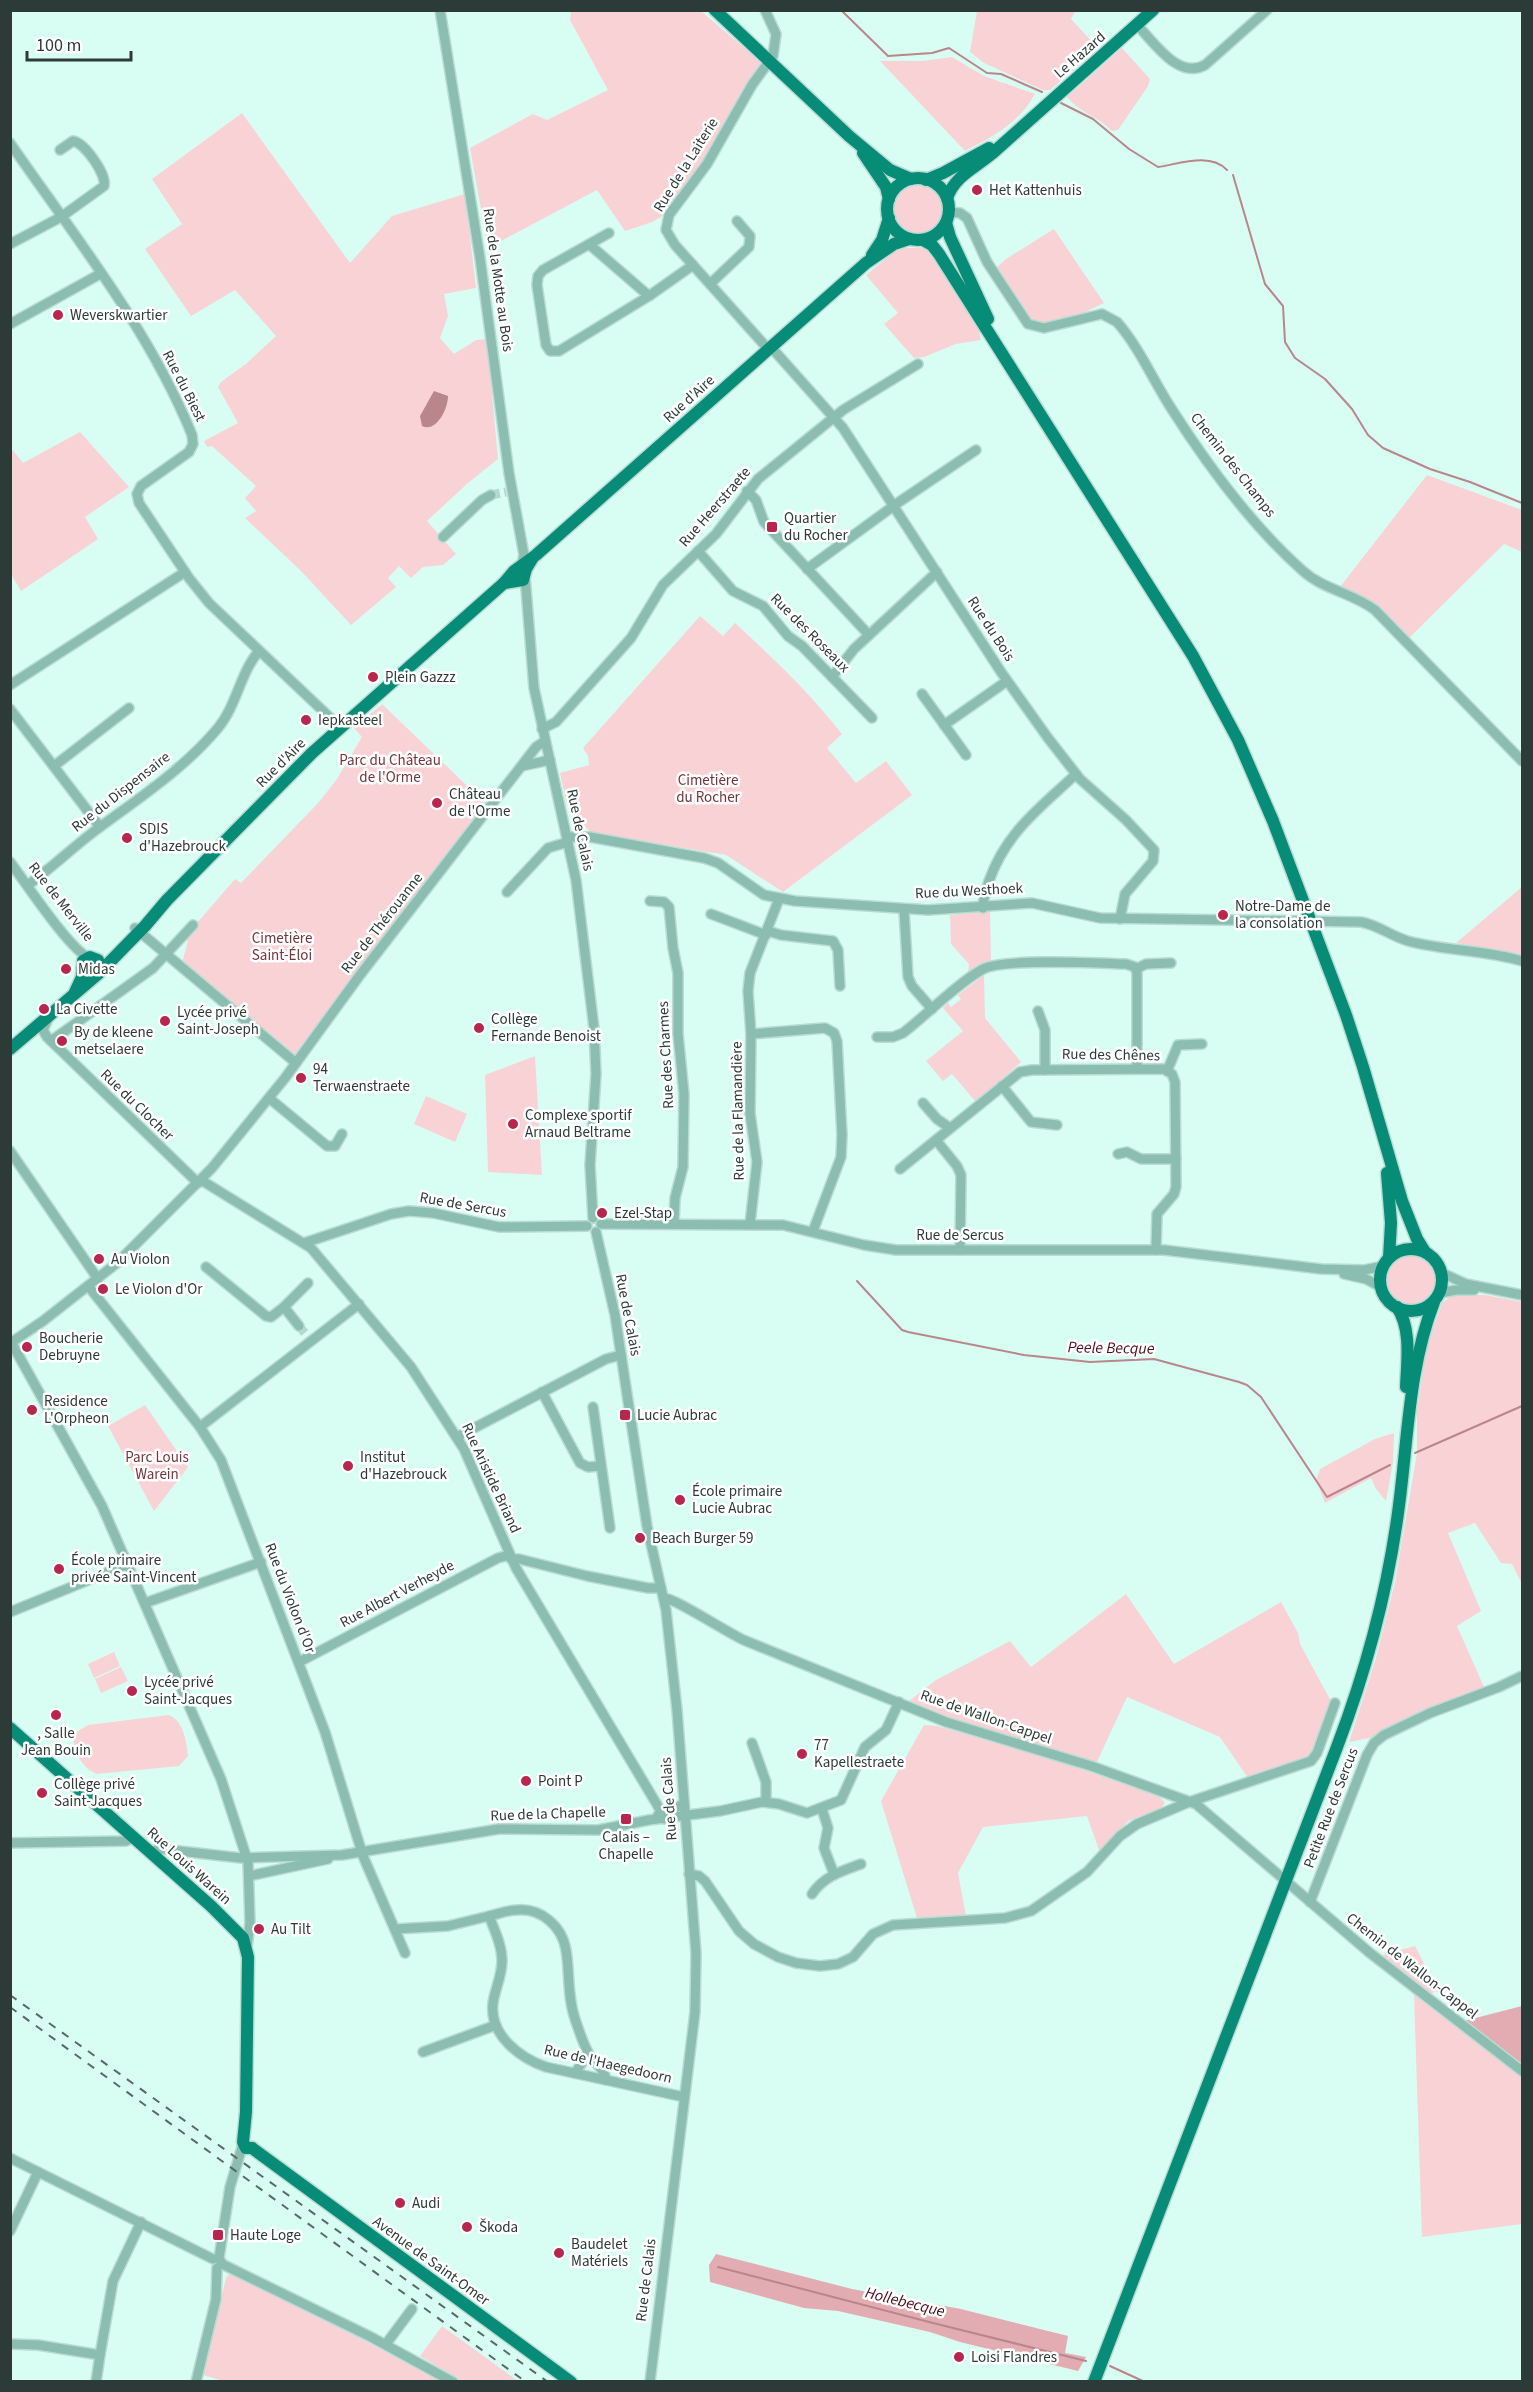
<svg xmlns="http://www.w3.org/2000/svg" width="1533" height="2392" font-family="'Source Sans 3',sans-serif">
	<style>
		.green { fill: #f9d2d6 }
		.forest { fill: #e2acb2 }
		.water { fill: #b9868c }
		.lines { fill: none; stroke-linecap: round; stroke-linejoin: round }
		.stream { stroke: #b9868c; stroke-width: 2 }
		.minor-tunnel { stroke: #b6d7ce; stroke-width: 9; stroke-dasharray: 9 4.5; stroke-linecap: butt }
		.minor-casing { stroke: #b9dbd2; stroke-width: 12 }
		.major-casing { stroke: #b9dbd2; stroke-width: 15 }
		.minor { stroke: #8bbdb0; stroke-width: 9 }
		.major { stroke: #078c78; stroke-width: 12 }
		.rail { stroke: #576b66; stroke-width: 2; stroke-dasharray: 8 8; stroke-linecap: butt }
		.poi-dot { fill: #b7264d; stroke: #fff; stroke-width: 2 }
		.labels { text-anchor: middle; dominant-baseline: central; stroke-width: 5; stroke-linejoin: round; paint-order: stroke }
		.street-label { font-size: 15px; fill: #2c3b37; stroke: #fff }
		.poi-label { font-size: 15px; fill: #2c3b37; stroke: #fff; text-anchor: start }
		.park-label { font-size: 15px; fill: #76343f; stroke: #fff }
		.water-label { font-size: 16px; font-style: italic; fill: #4d0e1e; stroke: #fff }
	</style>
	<rect width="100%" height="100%" fill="#d8fef4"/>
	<g class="green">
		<path d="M571 11H701L762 63 697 174 661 217 652 222 625 231 597 190 488 248 470 148 533 114 547 120 608 90 570 20Z"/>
		<path d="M977 11H1075L1071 19 1098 48 1050 90H1043L984 63 970 52Z"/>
		<path d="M1122 48 1150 79 1148 86 1118 130 1112 131C1099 117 1079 112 1067 97Z"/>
		<path d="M952 57 984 76 1035 94C1020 122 993 137 965 151L880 61H922Z"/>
		<path d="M242 113 350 263 392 216 465 194 476 288 444 294 448 316 440 338 454 354 476 340 487 339 498 459 468 483 427 521 456 554 443 565 423 567 411 578 399 566 388 578 396 587 351 625 301 571 245 518 256 511 245 498 256 486 212 446 207 447 204 441 238 423 218 387 221 382 247 363 276 336 235 290 191 316 145 249 182 224 152 179Z"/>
		<circle cx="918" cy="210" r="25"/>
		<path d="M1054 229 1104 303 1079 315 1040 325 1029 321 996 268 1006 259Z"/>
		<path d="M904 248H921L932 252 941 263 957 295 978 326 981 340 956 344 924 357 914 358 884 324 898 313 866 275 893 253Z"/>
		<path d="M80 432 129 487 85 517 98 539 21 591 11 574V448L23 463Z"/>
		<path d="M1427 475 1522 510V552L1504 544 1408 639C1386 615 1371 599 1340 587Z"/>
		<path d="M700 616 723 636 735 623C773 658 810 693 842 734L827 748 856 783 886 761 912 795 783 892 726 855 590 832 567 805 560 773 589 765 588 756 583 748Z"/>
		<path d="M382 704 486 804 295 1054H292L182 963 188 941 184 938 235 879 241 883 319 802 337 779 362 737 354 728Z"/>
		<path d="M1522 887V957L1492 949 1456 943Z"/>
		<path d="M990 911 991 961 980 965 968 973 969 964 951 944 950 915Z"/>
		<path d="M984 975 985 1018 1021 1062 976 1102 952 1074 943 1081 926 1061 963 1031 943 1008 948 1003 951 1007 961 999 958 995Z"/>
		<path d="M535 1056 542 1175 488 1172 485 1075Z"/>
		<path d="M426 1096 467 1114 455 1142 414 1124Z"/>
		<circle cx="1411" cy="1280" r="25"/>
		<path d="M1452 1295H1485L1522 1302V1584L1512 1564 1501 1563 1475 1523 1448 1533 1481 1611 1457 1626 1484 1687 1420 1713 1370 1738 1349 1742 1376 1658 1395 1582 1417 1453V1412L1426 1349 1442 1303Z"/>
		<path d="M145 1405 188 1467 154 1511 108 1426Z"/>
		<path d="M1394 1433 1393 1462 1386 1501 1376 1489 1371 1478 1325 1503 1316 1480 1320 1469 1375 1439Z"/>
		<path d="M1126 1594 1174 1664 1281 1602 1298 1633 1300 1644 1332 1703 1316 1751 1304 1762 1248 1778 1220 1737 1127 1697 1096 1764 962 1722 909 1701 936 1680 1010 1641 1031 1667Z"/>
		<path d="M114 1652 120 1666 94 1678 88 1664Z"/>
		<path d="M121 1667 128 1681 101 1693 95 1679Z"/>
		<path d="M169 1715C184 1722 186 1740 188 1756L179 1766 97 1774C83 1770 69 1746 75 1733L88 1725Z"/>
		<path d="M924 1725 937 1726 1054 1760 1159 1796 1165 1803 1160 1809 1128 1821 1100 1853 1087 1816 983 1827 958 1873 966 1916 917 1918 881 1801Z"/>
		<path d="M1415 1946 1438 1991 1425 1995 1379 1956Z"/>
		<path d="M1414 1995 1522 2077V2224L1422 2237Z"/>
		<path d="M230 2273 373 2345 439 2381 227 2382 203 2375 226 2278Z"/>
		<path d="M442 2326 515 2379 519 2381H461L420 2356Z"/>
	</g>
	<g class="forest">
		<path d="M1522 2006V2069L1460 2022Z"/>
		<path d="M716 2254 852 2289 961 2309 1068 2336 1065 2353 1086 2357 1078 2371 960 2342 930 2332 838 2311 804 2308 710 2282 709 2265Z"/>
	</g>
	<path class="water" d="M434 391 448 396C448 409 436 433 422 426L420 416Z"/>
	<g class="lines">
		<g class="stream">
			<path d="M841 10 888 56 932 53 949 48 987 73 1001 74 1042 92"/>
			<path d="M1061 103 1093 119 1129 149 1158 167C1179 164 1210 152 1227 170"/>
			<path d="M1233 175 1265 284 1283 306 1285 342 1295 358 1325 379 1352 409 1368 435 1383 448 1430 469 1470 482 1522 503"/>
			<path d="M857 1281 902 1330 908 1332 1024 1355 1090 1362 1154 1359 1239 1382 1247 1385 1261 1397 1327 1497 1390 1465"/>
			<path d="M1415 1453 1522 1406"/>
			<path d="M718 2267 933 2323 1086 2361"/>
			<path d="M1110 2366 1145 2382"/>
		</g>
		<g class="minor-tunnel">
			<path d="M491 495 506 492"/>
			<path d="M299 1326 308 1337"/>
		</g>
		<g class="minor-casing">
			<g id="minor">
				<path d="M440 10 480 258 509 473 524 555 522 565"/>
				<path d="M765 10 776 34 773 56 752 85 707 164 669 215 666 230 675 245 768 349"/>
				<path d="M1137 25C1154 42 1178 80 1205 65L1267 10"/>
				<path d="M10 143C75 237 149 329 192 435L193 444 189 452 141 486 137 494 139 503 189 578 209 603 340 727"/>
				<path d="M949 212 960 213 967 218 987 262 1028 324 1044 328 1102 314 1117 322C1139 347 1153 380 1171 408 1208 466 1251 525 1303 571 1324 590 1353 593 1375 610L1522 761"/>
				<path d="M609 233 543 270 538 276 537 285 546 345 550 351H559L649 296 693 265"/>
				<path d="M10 244 61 217 104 186C107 175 85 143 73 141L60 150"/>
				<path d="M590 245 649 296"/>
				<path d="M710 284 749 247 750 236 737 221"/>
				<path d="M10 324 100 274"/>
				<path d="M771 347 843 428 1001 672 1048 738 1080 779 1126 820 1154 850 1153 861 1125 894 1120 919"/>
				<path d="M747 491 756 500 764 522 869 635"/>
				<path d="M443 537 482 500 491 495"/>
				<path d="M698 551 733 591 763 606 788 636 802 646 872 718"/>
				<path d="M807 569 899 502 976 450"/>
				<path d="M525 576 534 688 576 880 594 1028 596 1074 590 1165 593 1218"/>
				<path d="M832 677 854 649 937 572"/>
				<path d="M10 685 185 572"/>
				<path d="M922 694 966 755"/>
				<path d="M10 709 100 827"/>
				<path d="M944 725 1007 681"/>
				<path d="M542 729 556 722 631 638 663 585 716 534 758 479 843 410 918 364"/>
				<path d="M54 766 129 708"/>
				<path d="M522 766 550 760"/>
				<path d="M567 837H590L704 858 718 863 764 895 795 901 928 910 1032 903 1100 918 1361 922C1378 925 1391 936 1408 941 1445 951 1485 950 1522 961"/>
				<path d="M10 862C26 883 69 949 89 958"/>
				<path d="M28 885C50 869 70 850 92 833 136 800 183 770 218 728 237 705 240 673 259 651"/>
				<path d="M507 892 548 848 568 842"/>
				<path d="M650 901 664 902 669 907 673 948 678 973V1034L684 1094 683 1167 675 1198 674 1224"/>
				<path d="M983 908C983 898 986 890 989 881 1006 832 1040 808 1076 774"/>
				<path d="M904 910 908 977 912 986 932 1009"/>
				<path d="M711 914 766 935"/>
				<path d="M135 928 296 1063"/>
				<path d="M768 931 781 935 833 941 838 950 840 986"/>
				<path d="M1136 969 1146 964 1171 963"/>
				<path d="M1038 1011 1045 1030V1070"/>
				<path d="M48 1019 43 1030 47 1037 198 1183"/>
				<path d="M751 1034 748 991 750 973 779 899"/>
				<path d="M877 1037H893L903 1033C929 1013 955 985 983 969 1004 958 1098 963 1126 964L1135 967 1137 973V1069"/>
				<path d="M51 1041 153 968 193 925"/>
				<path d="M1167 1071 1178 1045 1202 1044"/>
				<path d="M1002 1086 1031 1122 1057 1125"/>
				<path d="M269 1098 327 1146H335L342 1134"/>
				<path d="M923 1103 937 1119 950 1128"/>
				<path d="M936 1140 957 1166 961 1175 960 1250"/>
				<path d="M10 1151 98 1279"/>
				<path d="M1118 1154 1127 1152 1141 1159H1176"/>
				<path d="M900 1169 1020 1072 1032 1070 1164 1069 1172 1074 1175 1082 1176 1187 1174 1194 1157 1214 1156 1250"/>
				<path d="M201 1180 311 1248 411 1367 464 1449 516 1568 662 1813 664 1819"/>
				<path d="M601 1224 783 1225 864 1245 896 1250H1164L1321 1269 1364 1270 1383 1266"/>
				<path d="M750 1224 757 1162 750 1113 751 1034 825 1028 834 1033 837 1041 842 1135 841 1157 813 1231"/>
				<path d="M596 1232 615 1315 647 1526 666 1610 677 1710 696 1953 695 2012 650 2382"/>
				<path d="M304 1243 391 1214 409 1211 433 1213 499 1227 587 1226"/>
				<path d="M206 1267 266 1316 271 1317 284 1307"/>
				<path d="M1442 1273 1466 1284 1522 1295"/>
				<path d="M1344 1274 1366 1279 1381 1287"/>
				<path d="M89 1287 200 1427 221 1460 325 1732 363 1856 405 1953"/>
				<path d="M1440 1293 1456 1290H1474"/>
				<path d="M299 1326 284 1307 308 1283"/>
				<path d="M10 1340 102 1506 221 1779 248 1862 250 1923 247 1947"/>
				<path d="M12 1342 43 1321 117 1263 212 1168 285 1078 360 975 536 747 545 741"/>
				<path d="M542 1392 580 1463 588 1467 600 1466"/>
				<path d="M593 1407 610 1528"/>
				<path d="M200 1427 359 1304"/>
				<path d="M457 1437 606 1359 621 1355"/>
				<path d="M511 1559H519L587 1576 648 1588H661"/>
				<path d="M664 1598C675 1598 729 1634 746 1641L946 1722 1091 1766 1196 1804 1370 1953 1522 2071"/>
				<path d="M145 1603 261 1562"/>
				<path d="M10 1612 128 1564"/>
				<path d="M299 1662 498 1558 509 1555"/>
				<path d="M752 1743 766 1782V1802"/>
				<path d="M822 1809 828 1828 824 1848 834 1874"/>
				<path d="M658 1815 684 1804"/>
				<path d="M10 1843 126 1841 133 1837"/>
				<path d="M151 1853 156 1850 162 1849 241 1858 342 1855 499 1829 598 1830 649 1820 720 1811 762 1802 779 1804 807 1813 841 1800 865 1747 886 1730 899 1702"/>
				<path d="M689 1874 699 1876 705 1881 739 1931 754 1944 778 1957 796 1963 820 1966 838 1964 853 1957 873 1934 893 1925 1005 1918 1031 1911 1087 1872 1120 1836 1137 1824 1189 1802 1311 1761 1317 1753 1335 1703"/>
				<path d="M249 1876 328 1859"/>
				<path d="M812 1894C824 1876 842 1871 861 1864"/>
				<path d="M1310 1902 1367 1755 1374 1743 1384 1735 1430 1713 1499 1687 1522 1676"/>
				<path d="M489 1916C498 1914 508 1910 517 1910 541 1908 562 1926 566 1950 570 1973 567 1996 575 2019 579 2030 584 2048 591 2057 597 2065 605 2070 606 2080"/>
				<path d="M395 1929 448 1926 489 1916C495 1931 502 1946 502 1961 502 1976 495 1989 493 2003 489 2035 520 2058 546 2067L684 2097"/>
				<path d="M423 2052 496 2025"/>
				<path d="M575 2073 588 2054"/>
				<path d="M10 2158 213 2259"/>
				<path d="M10 2231 38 2172"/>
				<path d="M222 2264 371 2337 453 2382"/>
				<path d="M222 2264 219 2258 230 2187 243 2144"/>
				<path d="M10 2344 38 2345 100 2355 96 2382"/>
				<path d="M386 2344 412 2309"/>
				<path d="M100 2355 113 2281 141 2222"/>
				<path d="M196 2382 216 2299 217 2268"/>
			</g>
		</g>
		<g class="major-casing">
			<g id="major">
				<path d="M715 10 849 136 890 170 911 179"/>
				<path d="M863 153 886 187 889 199"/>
				<circle cx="918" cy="209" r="31"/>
				<path d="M926 180 943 173 989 148"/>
				<path d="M947 198C955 175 977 167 995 151 1048 104 1100 57 1153 10"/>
				<path d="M946 223 950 237 988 319"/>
				<path d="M923 240 932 245 939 254 1193 656 1238 740 1273 821 1346 1015 1363 1067 1402 1201 1417 1239 1425 1252"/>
				<path d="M872 255 882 240 889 218"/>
				<path d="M504 583 523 580 526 569 532 559"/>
				<path d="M75 992 82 977 83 961 90 957 98 960"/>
				<path d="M10 1049 98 974 145 926 167 900 312 753 504 583 514 571 536 555 866 263 894 244 909 239"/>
				<path d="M1387 1173 1391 1223 1389 1258"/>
				<circle cx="1411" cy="1280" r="31"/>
				<path d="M1397 1307C1412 1329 1407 1362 1406 1387"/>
				<path d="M10 1728 211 1906 243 1938 248 1957 246 2112 243 2142 246 2148H252"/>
				<path d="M252 2148 571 2382"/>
				<path d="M1094 2382 1337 1747C1366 1671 1387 1593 1398 1513 1408 1442 1408 1369 1434 1302"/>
			</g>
		</g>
		<use href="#minor" class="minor"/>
		<use href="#major" class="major"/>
		<g class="rail">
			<path d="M10 1995 548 2382"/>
			<path d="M10 2007 526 2382"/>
		</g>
	</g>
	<g class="poi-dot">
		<circle cx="977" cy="190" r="6"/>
		<circle cx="58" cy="315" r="6"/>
		<rect x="766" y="521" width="12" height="12" rx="3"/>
		<circle cx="373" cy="677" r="6"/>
		<circle cx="306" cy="720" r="6"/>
		<circle cx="437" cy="803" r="6"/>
		<circle cx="127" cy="838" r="6"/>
		<circle cx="1223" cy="915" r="6"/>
		<circle cx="66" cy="969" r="6"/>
		<circle cx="44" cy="1009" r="6"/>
		<circle cx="165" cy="1021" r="6"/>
		<circle cx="479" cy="1028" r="6"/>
		<circle cx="62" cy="1041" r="6"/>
		<circle cx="301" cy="1078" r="6"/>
		<circle cx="513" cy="1124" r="6"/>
		<circle cx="602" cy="1213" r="6"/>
		<circle cx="99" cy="1259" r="6"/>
		<circle cx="103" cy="1289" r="6"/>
		<circle cx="27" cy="1347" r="6"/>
		<circle cx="32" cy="1410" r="6"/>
		<rect x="619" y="1409" width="12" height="12" rx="3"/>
		<circle cx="348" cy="1466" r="6"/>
		<circle cx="680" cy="1500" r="6"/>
		<circle cx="640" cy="1538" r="6"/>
		<circle cx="59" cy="1569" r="6"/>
		<circle cx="132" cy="1691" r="6"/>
		<circle cx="56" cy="1715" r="6"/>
		<circle cx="802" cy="1754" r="6"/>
		<circle cx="526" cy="1781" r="6"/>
		<circle cx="42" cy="1793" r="6"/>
		<rect x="620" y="1813" width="12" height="12" rx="3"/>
		<circle cx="259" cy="1929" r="6"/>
		<circle cx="400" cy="2203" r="6"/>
		<circle cx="467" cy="2227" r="6"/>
		<rect x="212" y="2229" width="12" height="12" rx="3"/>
		<circle cx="559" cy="2253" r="6"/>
		<circle cx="959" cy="2357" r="6"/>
	</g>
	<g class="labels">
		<g class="street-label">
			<text transform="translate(1080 55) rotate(-41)">Le Hazard</text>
			<text transform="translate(686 165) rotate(-58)">Rue de la Laiterie</text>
			<text transform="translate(498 280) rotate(82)">Rue de la Motte au Bois</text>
			<text transform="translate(184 386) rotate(63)">Rue du Biest</text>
			<text transform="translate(689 399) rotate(-42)">Rue d'Aire</text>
			<text transform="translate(1233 465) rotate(52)">Chemin des Champs</text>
			<text transform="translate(715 507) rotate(-49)">Rue Heerstraete</text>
			<text transform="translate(991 629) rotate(57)">Rue du Bois</text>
			<text transform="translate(810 633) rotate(45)">Rue des Roseaux</text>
			<text transform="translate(281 763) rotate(-45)">Rue d'Aire</text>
			<text transform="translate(121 792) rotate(-38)">Rue du Dispensaire</text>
			<text transform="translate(580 830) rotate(78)">Rue de Calais</text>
			<text transform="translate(969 891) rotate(-3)">Rue du Westhoek</text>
			<text transform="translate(61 902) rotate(52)">Rue de Merville</text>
			<text transform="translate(382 923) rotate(-52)">Rue de Thérouanne</text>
			<text transform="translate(666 1055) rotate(-93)">Rue des Charmes</text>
			<text transform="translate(1111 1055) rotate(1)">Rue des Chênes</text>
			<text transform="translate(137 1105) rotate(44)">Rue du Clocher</text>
			<text transform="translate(738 1111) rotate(-91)">Rue de la Flamandière</text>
			<text transform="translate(463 1205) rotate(10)">Rue de Sercus</text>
			<text x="960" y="1235">Rue de Sercus</text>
			<text transform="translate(628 1315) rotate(79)">Rue de Calais</text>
			<text transform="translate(491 1478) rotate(65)">Rue Aristide Briand</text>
			<text transform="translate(397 1594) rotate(-28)">Rue Albert Verheyde</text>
			<text transform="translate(290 1598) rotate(69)">Rue du Violon d'Or</text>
			<text transform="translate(986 1717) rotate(19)">Rue de Wallon-Cappel</text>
			<text transform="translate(669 1799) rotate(-94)">Rue de Calais</text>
			<text transform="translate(1331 1808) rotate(-69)">Petite Rue de Sercus</text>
			<text transform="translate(548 1814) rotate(-2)">Rue de la Chapelle</text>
			<text transform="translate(189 1866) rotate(42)">Rue Louis Warein</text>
			<text transform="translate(1412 1966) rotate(38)">Chemin de Wallon-Cappel</text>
			<text transform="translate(608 2064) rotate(13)">Rue de l'Haegedoorn</text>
			<text transform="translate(431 2261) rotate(36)">Avenue de Saint-Omer</text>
			<text transform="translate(646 2280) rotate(-83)">Rue de Calais</text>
		</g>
		<g class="poi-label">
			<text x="989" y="190">Het Kattenhuis</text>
			<text x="70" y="315">Weverskwartier</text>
			<text x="784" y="518">Quartier<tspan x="784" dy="17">du Rocher</tspan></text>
			<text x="385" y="677">Plein Gazzz</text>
			<text x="318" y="720">Iepkasteel</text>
			<text x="449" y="794">Château<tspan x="449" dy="17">de l'Orme</tspan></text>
			<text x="139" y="829">SDIS<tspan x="139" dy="17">d'Hazebrouck</tspan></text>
			<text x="1235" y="906">Notre-Dame de<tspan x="1235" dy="17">la consolation</tspan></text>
			<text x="78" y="969">Midas</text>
			<text x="56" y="1009">La Civette</text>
			<text x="177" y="1012">Lycée privé<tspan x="177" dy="17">Saint-Joseph</tspan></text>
			<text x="491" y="1019">Collège<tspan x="491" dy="17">Fernande Benoist</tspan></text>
			<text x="74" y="1032">By de kleene<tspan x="74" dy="17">metselaere</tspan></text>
			<text x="313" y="1069">94<tspan x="313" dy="17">Terwaenstraete</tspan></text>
			<text x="525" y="1115">Complexe sportif<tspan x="525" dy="17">Arnaud Beltrame</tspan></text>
			<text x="614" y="1213">Ezel-Stap</text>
			<text x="111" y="1259">Au Violon</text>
			<text x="115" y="1289">Le Violon d'Or</text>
			<text x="39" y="1338">Boucherie<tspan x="39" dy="17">Debruyne</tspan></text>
			<text x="44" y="1401">Residence<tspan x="44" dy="17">L'Orpheon</tspan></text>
			<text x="637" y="1415">Lucie Aubrac</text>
			<text x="360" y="1457">Institut<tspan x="360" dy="17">d'Hazebrouck</tspan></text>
			<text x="692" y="1491">École primaire<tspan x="692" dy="17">Lucie Aubrac</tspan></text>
			<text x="652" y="1538">Beach Burger 59</text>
			<text x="71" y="1560">École primaire<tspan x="71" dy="17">privée Saint-Vincent</tspan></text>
			<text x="144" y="1682">Lycée privé<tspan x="144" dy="17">Saint-Jacques</tspan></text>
			<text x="56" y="1733" text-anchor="middle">, Salle<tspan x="56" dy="17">Jean Bouin</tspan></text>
			<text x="814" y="1745">77<tspan x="814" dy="17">Kapellestraete</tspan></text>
			<text x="538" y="1781">Point P</text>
			<text x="54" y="1784">Collège privé<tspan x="54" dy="17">Saint-Jacques</tspan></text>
			<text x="626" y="1837" text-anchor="middle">Calais –<tspan x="626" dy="17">Chapelle</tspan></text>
			<text x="271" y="1929">Au Tilt</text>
			<text x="412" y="2203">Audi</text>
			<text x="479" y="2227">Škoda</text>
			<text x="230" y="2235">Haute Loge</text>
			<text x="571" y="2244">Baudelet<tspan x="571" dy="17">Matériels</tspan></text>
			<text x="971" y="2357">Loisi Flandres</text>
		</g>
		<g class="park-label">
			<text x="390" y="760">Parc du Château<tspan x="390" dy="17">de l'Orme</tspan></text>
			<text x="708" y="780">Cimetière<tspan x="708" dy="17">du Rocher</tspan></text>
			<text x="282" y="938">Cimetière<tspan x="282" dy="17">Saint-Éloi</tspan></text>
			<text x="157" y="1457">Parc Louis<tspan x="157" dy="17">Warein</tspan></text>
		</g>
		<g class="water-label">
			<text transform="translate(1111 1348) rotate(1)">Peele Becque</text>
			<text transform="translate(905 2302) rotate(14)">Hollebecque</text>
		</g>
	</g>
	<rect width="1533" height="2392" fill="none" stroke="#2c3b37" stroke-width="24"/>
	<path d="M27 51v9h104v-9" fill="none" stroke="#2c3b37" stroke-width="3"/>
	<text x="36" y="51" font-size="18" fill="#2c3b37" stroke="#ffffff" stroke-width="4.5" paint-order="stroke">100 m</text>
</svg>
